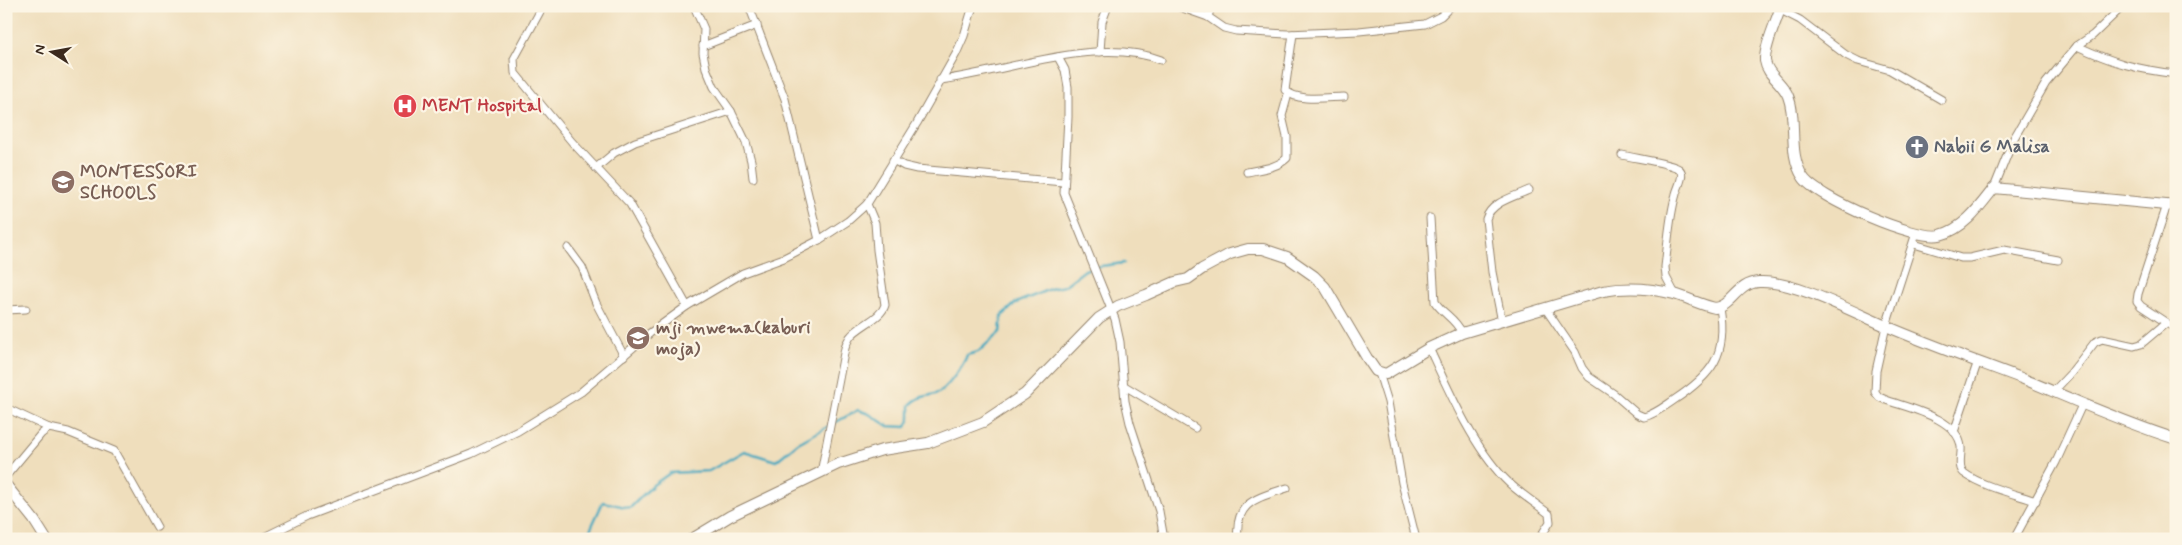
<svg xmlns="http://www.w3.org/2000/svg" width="2182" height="545" font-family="Mynerve,sans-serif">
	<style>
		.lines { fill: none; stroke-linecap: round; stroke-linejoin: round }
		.stream { stroke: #40a8c0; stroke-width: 2.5 }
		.street-casing { stroke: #95846d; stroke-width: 9 }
		.secondary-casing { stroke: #95846d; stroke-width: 12 }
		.street { stroke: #fff; stroke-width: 7 }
		.secondary { stroke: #fff; stroke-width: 10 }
		.labels { text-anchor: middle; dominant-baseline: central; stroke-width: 4.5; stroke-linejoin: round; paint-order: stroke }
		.health-label { font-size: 18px; font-weight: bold; fill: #be3a42; stroke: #fcf5e5; text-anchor: start }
		.worship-label { font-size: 18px; font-weight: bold; fill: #5b616d; stroke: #fcf5e5; text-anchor: start }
		.education-label { font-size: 18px; font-weight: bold; fill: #785e54; stroke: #fcf5e5; text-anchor: start }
	</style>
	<rect width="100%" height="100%" fill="#fcf5e5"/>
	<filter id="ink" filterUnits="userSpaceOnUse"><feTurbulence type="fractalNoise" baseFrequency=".02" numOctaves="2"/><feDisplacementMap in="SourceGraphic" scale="10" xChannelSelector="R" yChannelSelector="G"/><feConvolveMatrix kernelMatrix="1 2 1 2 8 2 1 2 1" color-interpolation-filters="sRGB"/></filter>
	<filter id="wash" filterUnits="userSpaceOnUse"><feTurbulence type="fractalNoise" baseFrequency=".0096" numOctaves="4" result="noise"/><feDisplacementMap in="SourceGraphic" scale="20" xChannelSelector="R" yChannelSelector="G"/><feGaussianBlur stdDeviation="1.12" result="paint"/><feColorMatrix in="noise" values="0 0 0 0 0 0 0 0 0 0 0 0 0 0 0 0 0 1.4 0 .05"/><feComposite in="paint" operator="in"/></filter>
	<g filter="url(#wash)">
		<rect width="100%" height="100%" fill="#efdebc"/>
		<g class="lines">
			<path class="stream" d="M586 539 603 502 630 508 653 485 670 473 709 471 744 451 776 461 798 443 858 410 869 414 888 426 906 427 910 418V405C921 394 926 398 938 393 947 389 964 364 967 355L978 352 1000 332 1002 316 1016 303 1050 289 1064 286 1085 270 1094 267 1124 263"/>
		</g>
	</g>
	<g filter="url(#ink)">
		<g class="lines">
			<g class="street-casing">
				<g id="street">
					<path d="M543 6 514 59 515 73 572 142 630 204 687 306"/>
					<path d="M694 6 704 29 703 53 706 68 714 87 731 111 746 142 751 161 753 178"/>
					<path d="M749 6 785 99 819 240"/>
					<path d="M1177 6 1208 17 1224 28 1236 31 1287 34 1359 31 1425 24 1441 16 1451 6"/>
					<path d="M1773 6 1800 20 1846 55 1858 61 1890 70 1942 100"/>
					<path d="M1208 17 1211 6"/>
					<path d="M1293 34 1285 90C1298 103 1328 97 1344 97"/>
					<path d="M703 46 757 25"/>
					<path d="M2077 46C2114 63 2135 69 2176 74"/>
					<path d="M1100 52 1102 22 1108 6"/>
					<path d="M1058 57 1065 70 1068 87V117L1064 193 1115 319 1120 342 1125 401 1130 423 1159 511 1164 539"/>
					<path d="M940 80C1008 72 1096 35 1161 60"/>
					<path d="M1622 155C1633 158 1671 163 1679 169 1686 174 1677 188 1676 194 1669 218 1668 243 1665 267L1666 277 1675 294"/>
					<path d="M893 160 904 166 917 169 1063 182"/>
					<path d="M596 168 614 153 635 142 731 111"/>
					<path d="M1247 172C1261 169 1277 168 1287 158V137L1282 116 1288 94"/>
					<path d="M1994 188 2014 138 2046 83 2077 46 2093 35 2123 6"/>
					<path d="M2167 205 2138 294 2137 301 2141 306 2176 329"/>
					<path d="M1430 218 1435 302C1444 315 1455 318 1462 333"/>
					<path d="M1916 233 1886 326 1876 371 1875 392 1879 397 1886 400C1908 408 1958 418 1961 447 1962 455 1957 467 1964 473 1981 486 2015 494 2036 501"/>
					<path d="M1914 244 1961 258H1970L2004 250 2058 260"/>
					<path d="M568 248 582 267 596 303 624 356"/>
					<path d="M1545 308 1575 352 1582 368 1589 377 1614 394 1637 414 1644 417C1655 414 1665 406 1674 400 1712 375 1728 355 1720 308"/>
					<path d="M6 310 26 309"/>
					<path d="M1502 322 1492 272 1486 219C1491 202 1514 197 1529 190"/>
					<path d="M1429 348C1448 389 1472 445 1504 478 1517 492 1534 502 1549 514L1550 522 1539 539"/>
					<path d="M1379 373 1388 402 1402 483 1416 539"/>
					<path d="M1123 385 1195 428"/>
					<path d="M2053 392 2071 373 2095 342 2102 339 2134 346 2141 344 2166 323"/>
					<path d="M6 408 49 428"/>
					<path d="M1954 432 1978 361"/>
					<path d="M821 473 845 348C846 345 848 340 850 337 859 325 881 319 885 305L877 250 875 223 867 204"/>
					<path d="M6 476 41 434 49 428 68 432 114 451 157 527"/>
					<path d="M260 539 307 516 471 454 518 431 581 392 650 333 687 306 743 273 784 258 819 240 848 221 867 204 917 123 956 54 964 36 973 6"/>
					<path d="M1238 539C1234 501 1258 498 1287 488"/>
					<path d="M2014 539 2056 462 2082 405"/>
				</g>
			</g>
			<g class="secondary-casing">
				<g id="secondary">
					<path d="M1781 6C1777 20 1764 47 1765 61 1767 75 1783 83 1788 96 1798 121 1787 153 1803 177 1816 198 1917 241 1940 235 1964 229 1980 206 1994 188L2176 206"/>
					<path d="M6 485 34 520 46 539"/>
					<path d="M692 539 730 516 838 464 882 450 928 443 983 422 1025 394 1099 318 1118 306 1146 295 1175 282 1188 279 1202 269 1230 254 1248 249H1263L1287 257 1314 276 1325 287 1367 358 1376 371 1386 374 1429 348 1462 333 1603 291C1626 287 1650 288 1674 294 1688 298 1701 305 1715 308 1732 307 1737 283 1759 282 1793 280 1853 312 1886 326 1930 345 1976 361 2021 378 2072 399 2122 422 2176 439"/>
				</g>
			</g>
			<use href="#street" class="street"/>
			<use href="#secondary" class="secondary"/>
		</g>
	</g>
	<defs>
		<g id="hospital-disc" transform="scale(1.25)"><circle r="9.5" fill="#e0444e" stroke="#fcf5e5"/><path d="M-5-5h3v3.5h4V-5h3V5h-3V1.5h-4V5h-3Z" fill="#fff"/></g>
		<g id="church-disc" transform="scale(1.25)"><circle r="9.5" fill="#6b7280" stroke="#fcf5e5"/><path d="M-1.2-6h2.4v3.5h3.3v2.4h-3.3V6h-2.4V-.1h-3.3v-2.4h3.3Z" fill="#fff"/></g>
		<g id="school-disc" transform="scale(1.25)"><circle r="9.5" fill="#8d6e63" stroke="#fcf5e5"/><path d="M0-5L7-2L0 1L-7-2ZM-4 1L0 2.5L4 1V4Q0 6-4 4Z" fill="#fff"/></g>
		<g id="university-disc" transform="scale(1.25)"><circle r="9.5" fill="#8d6e63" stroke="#fcf5e5"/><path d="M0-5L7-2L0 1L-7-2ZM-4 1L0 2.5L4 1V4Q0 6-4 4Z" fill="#fff"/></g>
	</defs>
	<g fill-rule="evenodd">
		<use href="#hospital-disc" x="405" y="106"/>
		<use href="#church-disc" x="1917" y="147"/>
		<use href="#school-disc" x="63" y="182"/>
		<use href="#university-disc" x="638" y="338"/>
	</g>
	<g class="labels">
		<g class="health-label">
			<text x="422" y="106">MENT Hospital</text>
		</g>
		<g class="worship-label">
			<text x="1934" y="147">Nabii G Malisa</text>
		</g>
		<g class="education-label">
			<text x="80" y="172">MONTESSORI<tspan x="80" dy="21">SCHOOLS</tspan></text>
			<text x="656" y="328">mji mwema(kaburi<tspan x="656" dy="21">moja)</tspan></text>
		</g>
	</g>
	<rect width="2182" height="545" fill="none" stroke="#fcf5e5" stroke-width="25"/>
	<g transform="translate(52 52) rotate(281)" stroke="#fcf5e5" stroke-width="4" paint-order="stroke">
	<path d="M0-4L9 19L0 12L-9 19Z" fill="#3b2a1e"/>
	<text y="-8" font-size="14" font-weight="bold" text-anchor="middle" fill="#3b2a1e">N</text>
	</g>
</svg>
